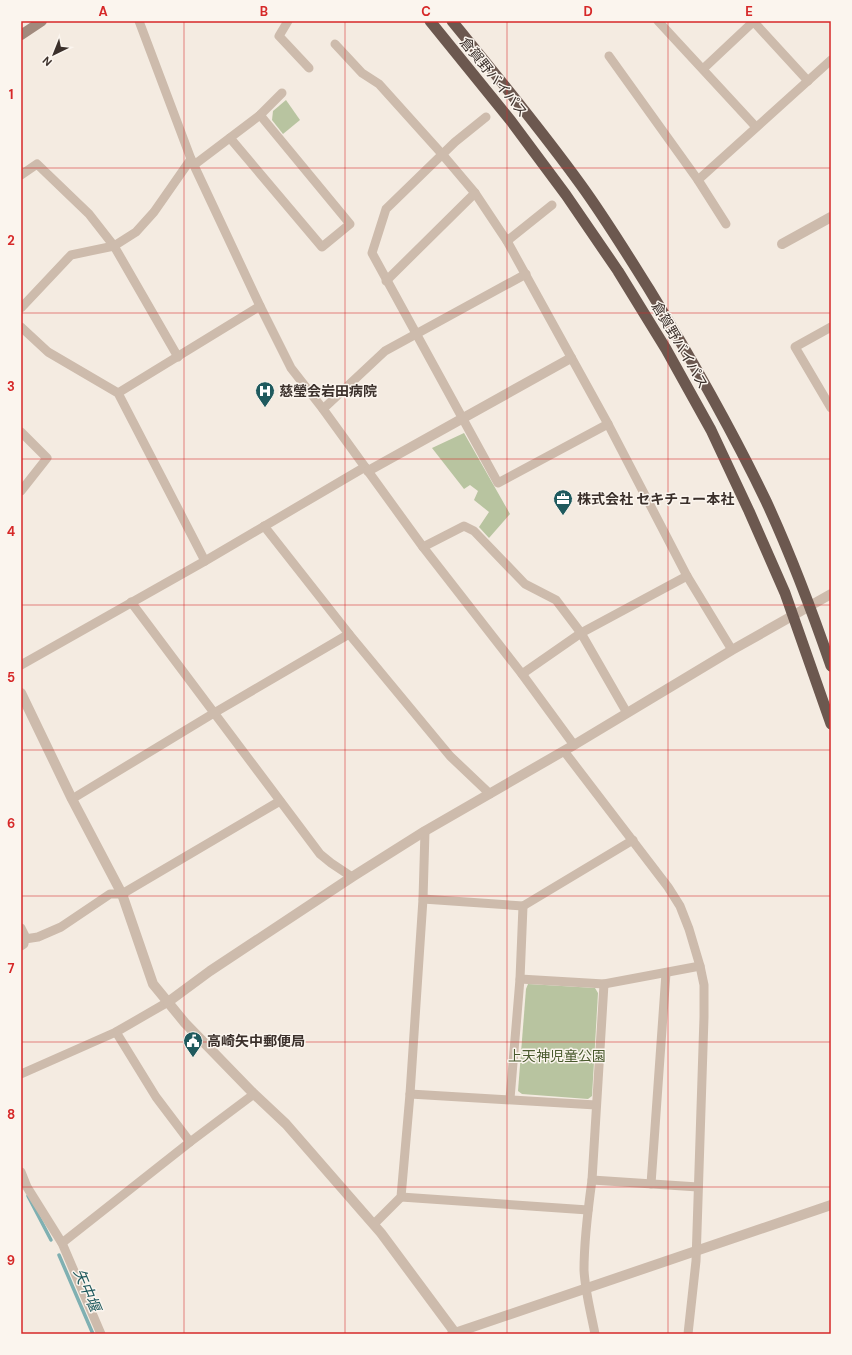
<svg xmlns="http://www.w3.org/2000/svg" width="852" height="1355" font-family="'DM Sans','Noto Sans JP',sans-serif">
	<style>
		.green { fill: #b8c4a0 }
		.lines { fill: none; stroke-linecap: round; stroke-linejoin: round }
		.stream { stroke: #7fb0b2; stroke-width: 3.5 }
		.minor { stroke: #cdbbac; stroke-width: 9 }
		.tertiary { stroke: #cdbbac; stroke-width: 10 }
		.secondary { stroke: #a18a7d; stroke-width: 10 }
		.trunk { stroke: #6c584f; stroke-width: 11 }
		.grid { fill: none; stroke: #d62828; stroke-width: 1; stroke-opacity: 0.55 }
		.labels { text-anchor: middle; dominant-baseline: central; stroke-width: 3; stroke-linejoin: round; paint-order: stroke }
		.street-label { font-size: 14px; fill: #3b302b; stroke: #fbf5ee }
		.poi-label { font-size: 14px; font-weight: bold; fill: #3b302b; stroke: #fbf5ee; text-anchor: start }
		.park-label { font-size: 14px; fill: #4a5a2e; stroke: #fbf5ee }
		.water-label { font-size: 15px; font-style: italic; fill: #1f5a5e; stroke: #fbf5ee }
		.neatline { fill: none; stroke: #d62828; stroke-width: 1.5 }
		.grid-label { font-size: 13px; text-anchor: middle; font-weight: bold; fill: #d62828 }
	</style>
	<rect width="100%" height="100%" fill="#f4ebe1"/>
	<g class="green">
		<path d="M286 100 300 120 283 134 272 120 273 111Z"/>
		<path d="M464 433 510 514 489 538 479 527 489 512 474 500 478 491 470 485 464 489 432 448Z"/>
		<path d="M528 984 595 988 598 993 592 1096 588 1099 522 1094 518 1091 526 989Z"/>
	</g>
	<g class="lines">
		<g class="stream">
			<path d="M28 1196 51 1240"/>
			<path d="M59 1255 93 1334"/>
		</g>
		<g class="minor">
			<path d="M139 21 191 159 260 306 291 368 323 409 423 547 522 674 574 745"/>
			<path d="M288 21 279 36 309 68"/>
			<path d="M658 21 756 127"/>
			<path d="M753 21 808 81"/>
			<path d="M335 44 362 73 379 84 442 154 475 193 507 241 608 424 687 576 732 650"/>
			<path d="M609 56 698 180 726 224"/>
			<path d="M703 69 753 22"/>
			<path d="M486 117 455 142 386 209 372 253 498 483 608 424"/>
			<path d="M230 138 322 247 350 224 260 115"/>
			<path d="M194 165 260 115 282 93"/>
			<path d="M21 175 37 164 89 214 114 246 178 357"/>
			<path d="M698 180 831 60"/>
			<path d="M507 241 552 205"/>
			<path d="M386 281 475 193"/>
			<path d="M21 308 71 255 114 246 136 232 154 212 191 159"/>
			<path d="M21 327 48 352 118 393 205 561"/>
			<path d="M831 327 795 347 831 408"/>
			<path d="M118 393 260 306"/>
			<path d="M323 409 385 351 526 274"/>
			<path d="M21 432 47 458 21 491"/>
			<path d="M264 526 349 634 450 756 490 794"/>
			<path d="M423 547 464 526 474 531 525 584 556 600 581 633 627 713"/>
			<path d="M131 602 320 854 331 863 352 877"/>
			<path d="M21 665 205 561 365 467"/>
			<path d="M522 674 581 633 687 576"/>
			<path d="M564 751 668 887 680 906 689 929 700 966 704 985V1017L696 1261 688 1334"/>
			<path d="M72 799 214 713 349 634"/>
			<path d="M423 899 523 906 633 840"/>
			<path d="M21 928 25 936 24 944 21 946"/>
			<path d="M25 939 38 937 61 927 110 894H122L280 801"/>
			<path d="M520 979 604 984 700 966"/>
			<path d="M116 1032 156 1097 190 1142"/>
			<path d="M21 1074 116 1032 168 1002"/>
			<path d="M410 1094 596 1105"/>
			<path d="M510 1099 520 979 523 906"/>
			<path d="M21 1172 27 1187 62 1243 101 1334"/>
			<path d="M592 1180 698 1187"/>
			<path d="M651 1184 666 973"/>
			<path d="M401 1197 588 1210"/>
			<path d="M374 1224 401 1197 410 1094 423 899 425 831"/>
			<path d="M62 1243 190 1142 254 1094"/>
			<path d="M595 1334C591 1313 585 1291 584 1270 584 1240 588 1209 592 1180L604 984"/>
		</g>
		<g class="tertiary">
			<path d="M782 244 831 217"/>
			<path d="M368 471 571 358"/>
			<path d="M21 693 72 799 122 894 153 984 185 1023 254 1094 286 1124 381 1233 456 1334"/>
			<path d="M168 1002 210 971 352 877 425 831 574 745 732 650 831 594"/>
			<path d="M452 1334 831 1205"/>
		</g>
		<path class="secondary" d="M21 35 42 21"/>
		<g class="trunk">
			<path d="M430 21 511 121 566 195 618 271 666 349 711 430 749 511 785 593 831 724"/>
			<path d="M452 21C496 75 540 128 581 185 605 218 627 254 649 289 691 358 731 428 766 501 791 555 812 611 831 666"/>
		</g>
	</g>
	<path class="grid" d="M184 21V1334M345 21V1334M507 21V1334M668 21V1334M21 168H831M21 313H831M21 459H831M21 605H831M21 750H831M21 896H831M21 1042H831M21 1187H831"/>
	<defs>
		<g id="hospital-pin" transform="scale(1)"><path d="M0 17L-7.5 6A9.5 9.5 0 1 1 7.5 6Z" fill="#1f5a5e" stroke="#fbf5ee"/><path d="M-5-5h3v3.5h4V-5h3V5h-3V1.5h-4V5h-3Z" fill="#fff"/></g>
		<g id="office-pin" transform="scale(1)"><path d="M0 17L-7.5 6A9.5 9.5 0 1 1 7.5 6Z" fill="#1f5a5e" stroke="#fbf5ee"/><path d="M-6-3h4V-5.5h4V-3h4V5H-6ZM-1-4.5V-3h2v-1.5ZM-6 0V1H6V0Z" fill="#fff"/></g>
		<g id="civic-pin" transform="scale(1)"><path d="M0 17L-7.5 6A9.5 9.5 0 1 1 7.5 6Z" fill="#1f5a5e" stroke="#fbf5ee"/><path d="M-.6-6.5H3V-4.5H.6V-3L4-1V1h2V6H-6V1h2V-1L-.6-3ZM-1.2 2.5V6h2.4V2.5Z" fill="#fff"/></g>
	</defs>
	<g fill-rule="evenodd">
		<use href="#hospital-pin" x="265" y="391"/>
		<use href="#office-pin" x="563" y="499"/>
		<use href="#civic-pin" x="193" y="1041"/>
	</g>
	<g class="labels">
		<g class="street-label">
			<text transform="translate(494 77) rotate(51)">倉賀野バイパス</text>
			<text transform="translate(680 345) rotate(60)">倉賀野バイパス</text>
		</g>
		<g class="poi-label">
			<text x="279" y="391">慈瑩会岩田病院</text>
			<text x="577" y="499">株式会社 セキチュー本社</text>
			<text x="207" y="1041">高崎矢中郵便局</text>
		</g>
		<g class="park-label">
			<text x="557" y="1056">上天神児童公園</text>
		</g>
		<g class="water-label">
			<text transform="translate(87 1290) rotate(67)">矢中堰</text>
		</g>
	</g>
	<rect width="852" height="1355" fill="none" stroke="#fbf5ee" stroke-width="44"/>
	<g transform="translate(54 54) rotate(223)" stroke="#fbf5ee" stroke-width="3" paint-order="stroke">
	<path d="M0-3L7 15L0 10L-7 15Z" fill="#3b302b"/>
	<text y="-6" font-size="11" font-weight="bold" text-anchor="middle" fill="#3b302b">N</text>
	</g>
	<rect x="22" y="22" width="808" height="1311" class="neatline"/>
	<g class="grid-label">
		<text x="103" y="16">A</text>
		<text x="264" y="16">B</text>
		<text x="426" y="16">C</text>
		<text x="588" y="16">D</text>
		<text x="749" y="16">E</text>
		<text x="11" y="99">1</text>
		<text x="11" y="245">2</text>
		<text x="11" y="391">3</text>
		<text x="11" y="536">4</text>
		<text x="11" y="682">5</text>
		<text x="11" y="828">6</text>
		<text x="11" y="973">7</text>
		<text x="11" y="1119">8</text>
		<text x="11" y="1265">9</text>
	</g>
</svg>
